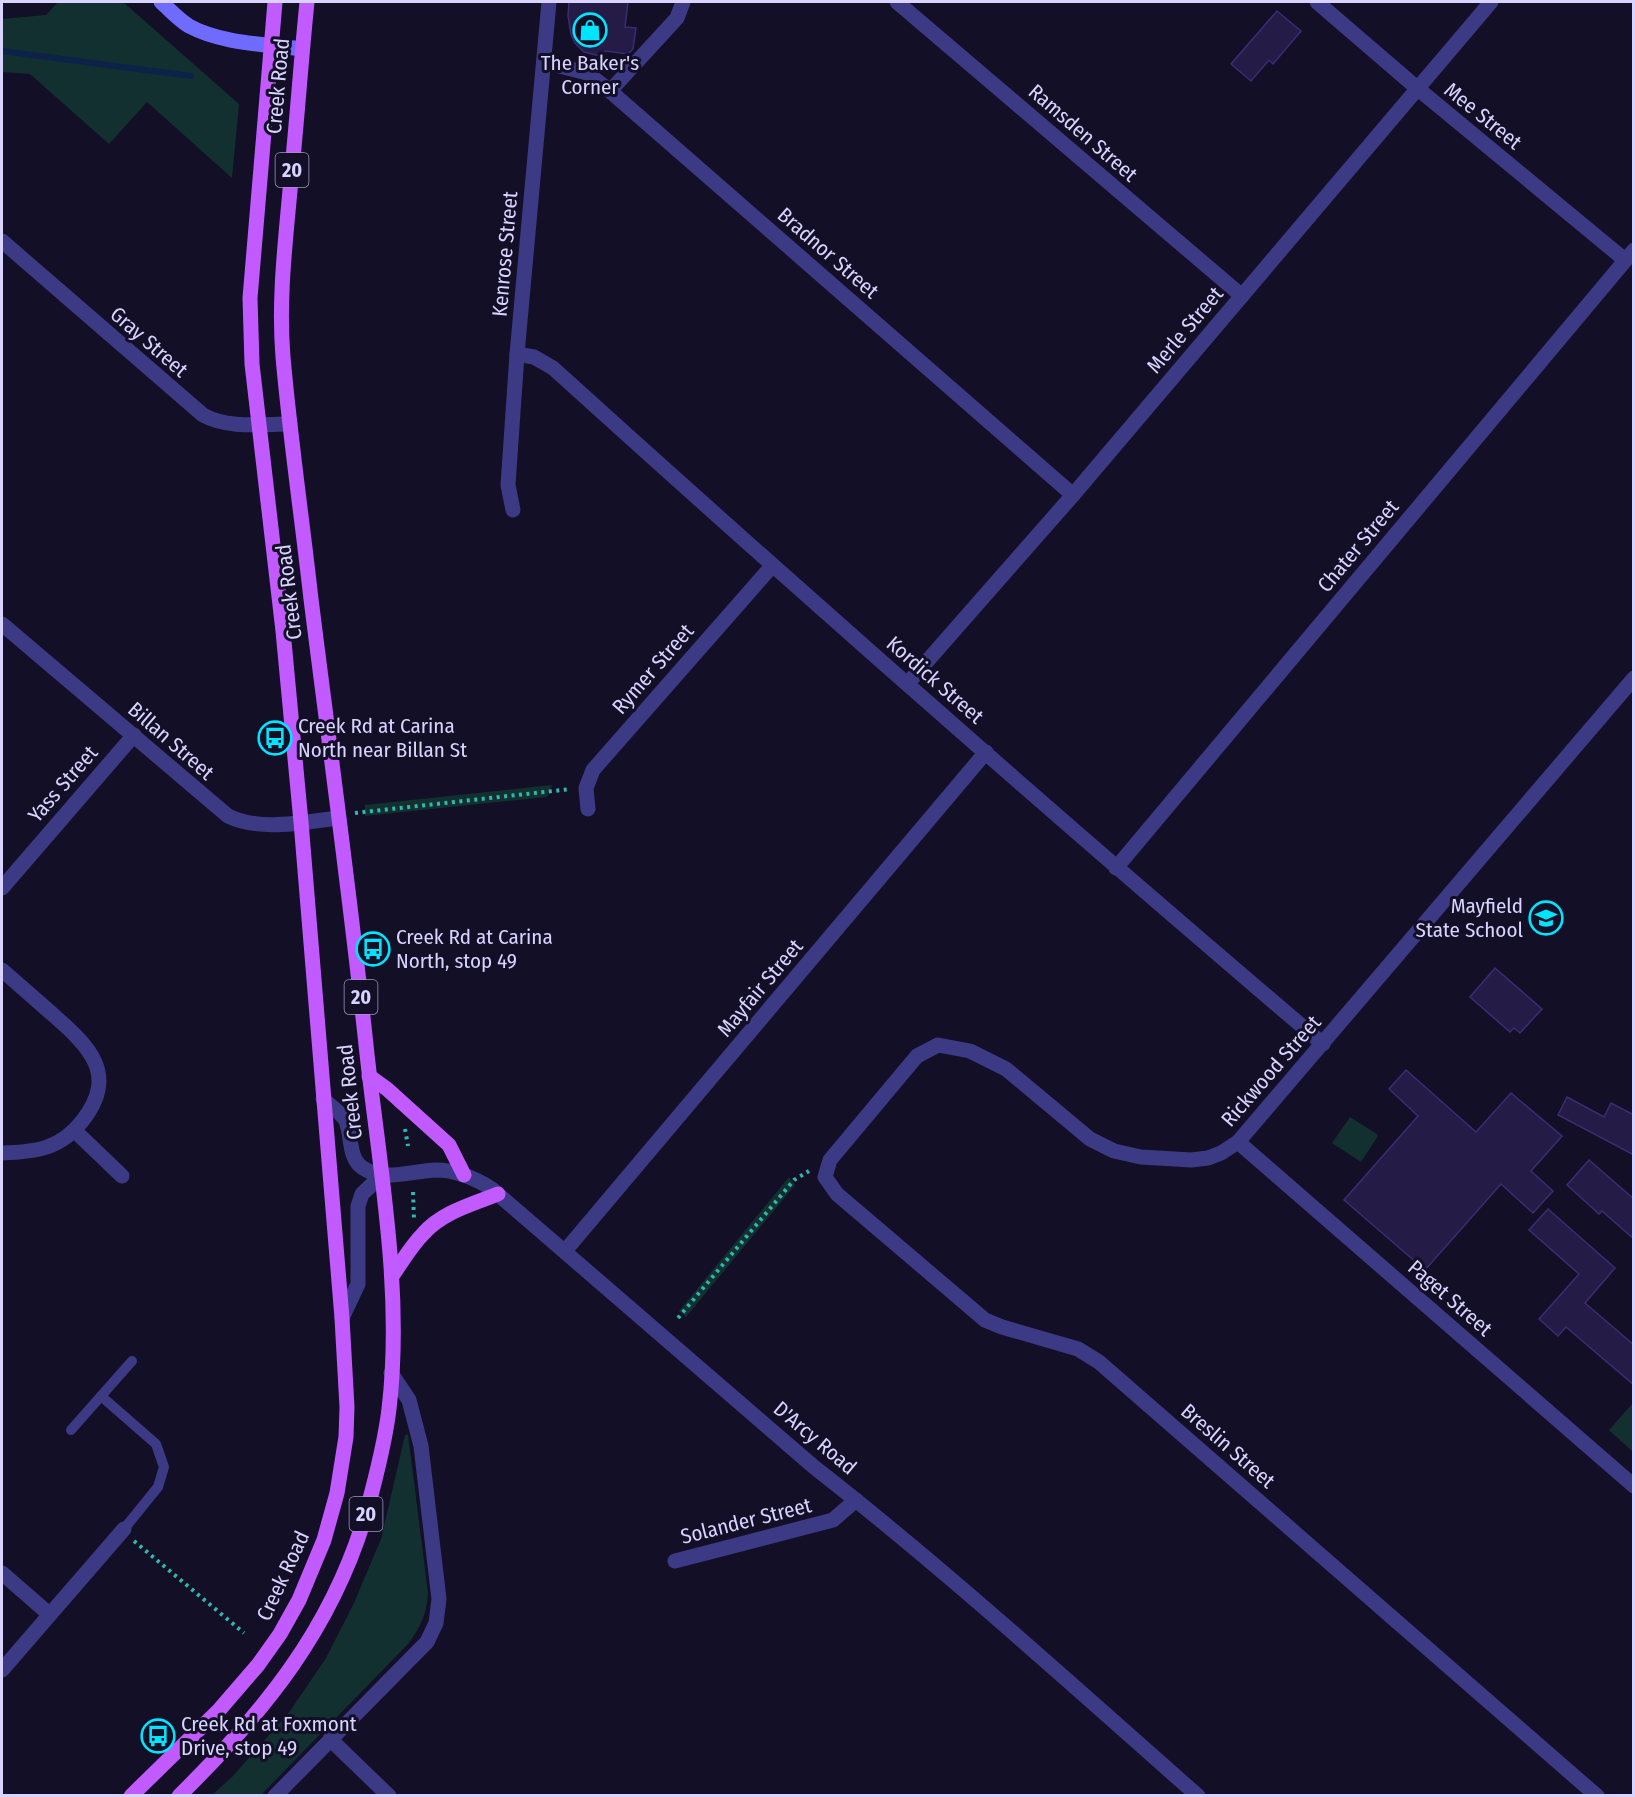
<svg xmlns="http://www.w3.org/2000/svg" width="1635" height="1797" font-family="'Fira Sans Condensed',sans-serif">
	<style>
		.green { fill: #12302f }
		.lines { fill: none; stroke-linecap: round; stroke-linejoin: round }
		.stream { stroke: #0c2248; stroke-width: 6 }
		.building { fill: #241b47; stroke: #3b2d73; stroke-width: 1.5 }
		.path { stroke: #2fb8b0; stroke-width: 4; stroke-dasharray: 3 4.5; stroke-linecap: butt }
		.lane { stroke: #3d3a85; stroke-width: 10 }
		.street { stroke: #3d3a85; stroke-width: 15 }
		.secondary { stroke: #6f6bff; stroke-width: 15 }
		.primary { stroke: #c25bff; stroke-width: 15 }
		.labels { text-anchor: middle; dominant-baseline: central; stroke-width: 6; stroke-linejoin: round; paint-order: stroke }
		.shield { fill: #130f26; stroke: #9e99be; stroke-width: 1.5 }
		.shield-label { font-size: 20px; font-weight: bold; fill: #d9d4ff }
		.poi-label { font-size: 21px; fill: #d9d4ff; stroke: #130f26; text-anchor: start }
		.street-label { font-size: 21px; fill: #d9d4ff; stroke: #130f26 }
	</style>
	<rect width="100%" height="100%" fill="#130f26"/>
	<g class="green">
		<path d="M58 2H123L239 104 232 178 147 102 109 144 30 74 2 72V19L46 15Z"/>
		<path d="M552 785 547 797 365 816V805Z"/>
		<path d="M1350 1117 1377 1134 1378 1136 1361 1162 1332 1143Z"/>
		<path d="M789 1177 795 1185 686 1317 679 1311Z"/>
		<path d="M1633 1403V1452L1609 1430Z"/>
		<path d="M408 1434 428 1593C427 1613 421 1626 409 1643L261 1795H212L233 1776 290 1711 326 1658 354 1603 381 1539 405 1435Z"/>
	</g>
	<g class="lines">
		<path class="stream" d="M2 51 191 76"/>
	</g>
	<g class="building">
		<path d="M569 2H628L625 27 636 28 633 49 628 54 606 51 600 56 584 52 575 43 571 34 568 16Z"/>
		<path d="M1277 11 1301 31 1273 64 1269 60 1251 81 1231 64Z"/>
		<path d="M1495 968 1542 1009 1520 1033 1514 1028 1510 1032 1470 997Z"/>
		<path d="M1406 1070 1476 1132 1511 1093 1562 1136 1531 1171 1553 1191 1533 1213 1501 1184 1425 1270 1344 1200 1418 1116 1389 1089Z"/>
		<path d="M1567 1097 1604 1117 1611 1103 1634 1115V1155L1558 1115Z"/>
		<path d="M1589 1160 1634 1199V1239L1602 1211 1599 1214 1567 1185Z"/>
		<path d="M1548 1209 1615 1268 1585 1303 1634 1345V1385L1566 1327 1558 1336 1539 1319 1579 1274 1529 1230Z"/>
	</g>
	<g class="lines">
		<g class="path">
			<path d="M355 813 571 789"/>
			<path d="M405 1129 408 1146"/>
			<path d="M413 1192 414 1221"/>
			<path d="M678 1318 794 1180 809 1171"/>
			<path d="M134 1541 244 1633"/>
		</g>
		<g class="lane">
			<path d="M101 1396 156 1444 164 1467 158 1487 124 1529"/>
			<path d="M71 1430 132 1361"/>
		</g>
		<g class="street">
			<path d="M897 2 1242 296"/>
			<path d="M1317 2 1417 88 1625 260"/>
			<path d="M544 62 587 73 610 91 1073 495"/>
			<path d="M610 91 677 18 683 2"/>
			<path d="M2 241 203 415C228 429 263 424 290 424"/>
			<path d="M517 354 534 357 553 368C806 597 1063 823 1323 1044"/>
			<path d="M513 510 508 485 517 354 549 2"/>
			<path d="M2 624 228 816C261 832 304 822 338 818"/>
			<path d="M908 683 1073 495 1491 2"/>
			<path d="M588 809 586 788 593 770 772 566"/>
			<path d="M1116 868 1634 250"/>
			<path d="M2 888 134 735"/>
			<path d="M2 970C18 984 34 998 50 1012 86 1044 120 1072 83 1120 61 1149 36 1152 2 1153"/>
			<path d="M323 1099C329 1105 342 1113 346 1121 352 1135 348 1159 363 1168 384 1182 412 1171 435 1170 456 1170 475 1178 492 1189L814 1467C946 1570 1071 1684 1198 1796"/>
			<path d="M75 1131 122 1176"/>
			<path d="M1238 1142 1634 1486"/>
			<path d="M565 1251 986 752"/>
			<path d="M342 1318 358 1284V1206L362 1194 381 1176"/>
			<path d="M675 1561 833 1520 856 1500"/>
			<path d="M2 1573 49 1614"/>
			<path d="M2 1670 124 1529"/>
			<path d="M330 1739 389 1796"/>
			<path d="M275 1796 427 1642 436 1623 439 1599 421 1446 409 1400 391 1373"/>
			<path d="M1597 1796 1099 1362 1078 1349 1002 1327 985 1320 837 1194 825 1177 830 1160 917 1056 938 1045 970 1051 1006 1069 1090 1139 1114 1151 1141 1157 1191 1160 1208 1158 1221 1153 1238 1142 1634 678"/>
		</g>
		<path class="secondary" d="M161 2C170 10 179 20 189 26 222 44 266 44 302 49"/>
		<g class="primary">
			<path d="M369 1076 387 1089 449 1145 464 1175"/>
			<path d="M392 1276C402 1262 411 1246 423 1234 442 1212 473 1204 498 1194"/>
			<path d="M131 1796 220 1709 258 1665 280 1634 299 1600 324 1540 337 1493 346 1437 347 1407 342 1318 301 822 283 631 252 364 250 298 275 2"/>
			<path d="M179 1796C265 1711 333 1628 367 1510 376 1477 385 1443 389 1409 403 1291 380 1172 367 1054 351 902 330 751 311 599 302 518 290 437 283 357 278 297 286 238 291 179 297 120 301 61 307 2"/>
		</g>
	</g>
	<defs>
		<g id="shop-ring" transform="scale(1.725)"><circle r="9.5" fill="#130f26" stroke="#00e5ff" stroke-width="1.5"/><path d="M-5-2.5h2.3a2.7 3.5 0 0 1 5.4 0H5L5.5 6h-11ZM-1.5-2.5h3a1.5 2.3 0 0 0-3 0Z" fill="#00e5ff"/></g>
		<g id="bus-ring" transform="scale(1.725)"><circle r="9.5" fill="#130f26" stroke="#00e5ff" stroke-width="1.5"/><path d="M-5-6H5V4H4V6H2V4H-2V6H-4V4H-5ZM-3.5-4V0h7V-4ZM-3.5 1.2v1.5H-2V1.2ZM2 1.2v1.5H3.5V1.2Z" fill="#00e5ff"/></g>
		<g id="school-ring" transform="scale(1.725)"><circle r="9.5" fill="#130f26" stroke="#00e5ff" stroke-width="1.5"/><path d="M0-5L7-2L0 1L-7-2ZM-4 1L0 2.5L4 1V4Q0 6-4 4Z" fill="#00e5ff"/></g>
	</defs>
	<g fill-rule="evenodd">
		<use href="#shop-ring" x="590" y="30"/>
		<use href="#bus-ring" x="275" y="738"/>
		<use href="#school-ring" x="1546" y="918"/>
		<use href="#bus-ring" x="373" y="949"/>
		<use href="#bus-ring" x="158" y="1736"/>
	</g>
	<g class="labels">
		<g class="shield">
			<rect x="275.5" y="153" width="33" height="34" rx="4.5"/>
			<rect x="344.5" y="980" width="33" height="34" rx="4.5"/>
			<rect x="349.5" y="1497" width="33" height="34" rx="4.5"/>
		</g>
		<g class="shield-label">
			<text x="292" y="170">20</text>
			<text x="361" y="997">20</text>
			<text x="366" y="1514">20</text>
		</g>
		<g class="poi-label">
			<text x="590" y="63" text-anchor="middle">The Baker's<tspan x="590" dy="24">Corner</tspan></text>
			<text x="298" y="726">Creek Rd at Carina<tspan x="298" dy="24">North near Billan St</tspan></text>
			<text x="1523" y="906" text-anchor="end">Mayfield<tspan x="1523" dy="24">State School</tspan></text>
			<text x="396" y="937">Creek Rd at Carina<tspan x="396" dy="24">North, stop 49</tspan></text>
			<text x="181" y="1724">Creek Rd at Foxmont<tspan x="181" dy="24">Drive, stop 49</tspan></text>
		</g>
		<g class="street-label">
			<text transform="translate(278 86) rotate(-85)">Creek Road</text>
			<text transform="translate(1483 116) rotate(39)">Mee Street</text>
			<text transform="translate(1083 133) rotate(41)">Ramsden Street</text>
			<text transform="translate(828 253) rotate(41)">Bradnor Street</text>
			<text transform="translate(505 254) rotate(-85)">Kenrose Street</text>
			<text transform="translate(1185 330) rotate(-50)">Merle Street</text>
			<text transform="translate(149 342) rotate(41)">Gray Street</text>
			<text transform="translate(1358 546) rotate(-50)">Chater Street</text>
			<text transform="translate(289 592) rotate(-97)">Creek Road</text>
			<text transform="translate(653 669) rotate(-49)">Rymer Street</text>
			<text transform="translate(935 680) rotate(41)">Kordick Street</text>
			<text transform="translate(171 741) rotate(41)">Billan Street</text>
			<text transform="translate(63 784) rotate(-49)">Yass Street</text>
			<text transform="translate(760 988) rotate(-50)">Mayfair Street</text>
			<text transform="translate(1271 1071) rotate(-49)">Rickwood Street</text>
			<text transform="translate(350 1092) rotate(-96)">Creek Road</text>
			<text transform="translate(1450 1298) rotate(41)">Paget Street</text>
			<text transform="translate(815 1438) rotate(40)">D'Arcy Road</text>
			<text transform="translate(1228 1446) rotate(41)">Breslin Street</text>
			<text transform="translate(746 1521) rotate(-14)">Solander Street</text>
			<text transform="translate(283 1576) rotate(-65)">Creek Road</text>
		</g>
	</g>
	<rect width="1635" height="1797" fill="none" stroke="#d9d4ff" stroke-width="6"/>
</svg>
